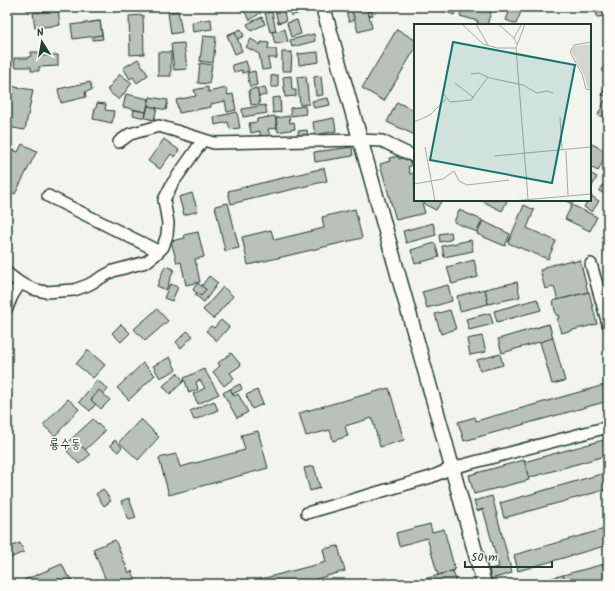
<svg xmlns="http://www.w3.org/2000/svg" width="615" height="591" font-family="Kalam,'Poor Story',sans-serif">
	<style>
		.building { fill: #b9c1bb; stroke: #1f3d34 }
		.lines { fill: none; stroke-linecap: round; stroke-linejoin: round }
		.minor-casing { stroke: #1f3d34; stroke-width: 14 }
		.major-casing { stroke: #1f3d34; stroke-width: 17 }
		.minor { stroke: #fdfcf7; stroke-width: 11 }
		.major { stroke: #fdfcf7; stroke-width: 14 }
		.labels { text-anchor: middle; dominant-baseline: central; stroke-width: 3.5; stroke-linejoin: round; paint-order: stroke }
		.quarter-label { font-size: 13px; fill: #1f3d34; stroke: #fdfcf7 }
		.inset-road { fill: none; stroke: #9faba4; stroke-width: 1 }
		.view { fill: #0f766e; fill-opacity: 0.15; stroke: #0f766e; stroke-width: 2 }
		.inset-edge { fill: none; stroke: #1f3d34; stroke-width: 2 }
	</style>
	<rect width="100%" height="100%" fill="#f4f4ef"/>
	<filter id="ink" filterUnits="userSpaceOnUse"><feTurbulence type="fractalNoise" baseFrequency=".025" numOctaves="2"/><feDisplacementMap in="SourceGraphic" scale="8" xChannelSelector="R" yChannelSelector="G"/><feConvolveMatrix kernelMatrix="1 2 1 2 8 2 1 2 1" color-interpolation-filters="sRGB"/></filter>
	<g filter="url(#ink)">
		<g class="building">
			<path d="M24 7H33L29 12Z"/>
			<path d="M249 7H265L266 9 250 20 244 11Z"/>
			<path d="M283 7 286 21 278 23 275 9Z"/>
			<path d="M288 7H307L308 10 291 16Z"/>
			<path d="M351 7 355 20 349 22 345 9Z"/>
			<path d="M351 7H367L372 28 358 32Z"/>
			<path d="M367 7H371L373 15 369 16Z"/>
			<path d="M434 7H457L454 15Z"/>
			<path d="M463 7H474L491 12 487 25H477L478 21 460 16Z"/>
			<path d="M511 7H523L516 24 506 20Z"/>
			<path d="M596 7H608V16L597 17Z"/>
			<path d="M58 10 60 25 35 28 33 13Z"/>
			<path d="M178 11 182 32 171 34 168 12Z"/>
			<path d="M272 12 276 31 270 32 265 13Z"/>
			<path d="M143 15 144 54 130 55 129 16Z"/>
			<path d="M262 17 265 24 251 31 247 24Z"/>
			<path d="M211 19 212 29 193 32 192 22Z"/>
			<path d="M297 20 301 34 291 37 287 23Z"/>
			<path d="M100 21 103 39 93 40 91 22Z"/>
			<path d="M100 21 102 35 73 39 71 25Z"/>
			<path d="M241 29 244 36 231 42 227 35Z"/>
			<path d="M285 29 288 42 275 44 272 32Z"/>
			<path d="M397 29 415 40V49L384 101 362 88Z"/>
			<path d="M235 32 242 51 235 54 227 35Z"/>
			<path d="M314 34 315 41 292 47 290 40Z"/>
			<path d="M203 36 216 37 213 63 200 61Z"/>
			<path d="M251 39 261 45V42L269 43 268 49H276L277 58H268L270 69 262 70 259 54 246 47Z"/>
			<path d="M184 43 187 69 174 70 171 44Z"/>
			<path d="M31 52H38L39 56 58 55V66L39 67V71H31V67H15L14 58H28V57L31 56Z"/>
			<rect x="158" y="52" width="13" height="24"/>
			<path d="M282 52H292L291 71H282Z"/>
			<path d="M318 52 319 62 299 65 298 54Z"/>
			<path d="M138 59 148 75 137 83 133 77 130 79 123 68Z"/>
			<path d="M246 61 249 71 242 73V70L234 72 232 65Z"/>
			<path d="M200 63 212 65 209 84 198 83Z"/>
			<path d="M255 71 257 85 250 87 247 73Z"/>
			<path d="M120 74 132 83 119 100 107 90Z"/>
			<path d="M278 75V87H271V76Z"/>
			<path d="M291 76 292 90H296V96L285 97 283 77Z"/>
			<path d="M306 76 309 104 300 105 297 77Z"/>
			<path d="M321 76 323 95 316 96 314 77Z"/>
			<path d="M608 81V97L602 95Z"/>
			<path d="M90 82 92 90 85 92 86 97 61 103 58 89Z"/>
			<path d="M10 86 33 90 25 130 7 127V99Z"/>
			<path d="M208 87V92L226 88 228 95 233 94 236 110 227 112 225 101 211 104V107L179 113 176 100 196 96 194 90Z"/>
			<path d="M265 87 267 95 250 98 249 90Z"/>
			<path d="M257 88 260 104 251 105 249 90Z"/>
			<path d="M126 94 149 99 146 112 123 107Z"/>
			<path d="M150 97 168 100 166 110 148 106Z"/>
			<path d="M280 97 281 112 273 113 272 98Z"/>
			<path d="M328 98 330 105 314 108 312 101Z"/>
			<path d="M605 100 608 101V119L598 115Z"/>
			<path d="M397 102 415 111V135L387 122Z"/>
			<path d="M97 103 106 104 105 110 114 111 112 123 93 119 95 108H96Z"/>
			<path d="M265 105 267 113 243 117 242 109Z"/>
			<path d="M148 106 157 108 154 120 145 118Z"/>
			<path d="M305 106 306 114 291 116 290 108Z"/>
			<path d="M134 110 146 112 145 118 133 115Z"/>
			<path d="M237 112 240 128 230 129 228 122 215 125 214 117Z"/>
			<path d="M275 116 277 128 268 129 270 136 260 137V131L251 133 249 123 257 122V119Z"/>
			<path d="M289 116 290 123 294 122 295 129 278 132 276 118Z"/>
			<path d="M334 118 336 131 315 135 313 122Z"/>
			<path d="M307 130 308 136 299 137 298 131Z"/>
			<path d="M164 139 179 150 174 157 171 154 160 169 148 161Z"/>
			<path d="M590 143 608 152 598 171 590 167Z"/>
			<path d="M22 144 37 151 15 194 7 190V150L10 152 11 149 18 152Z"/>
			<path d="M352 147 353 156 315 162 314 152Z"/>
			<path d="M398 156 399 159 409 156 411 166 408 167 410 174 413 173 415 179V200H417V201L421 200 425 213 396 220 380 164 390 161 389 158Z"/>
			<path d="M324 168 327 181 231 204 228 191Z"/>
			<path d="M590 173 597 177 590 190Z"/>
			<path d="M608 176V196L599 191Z"/>
			<path d="M192 193 198 211 184 215 179 197Z"/>
			<path d="M591 196 599 201 592 212 584 207 588 200H590Z"/>
			<path d="M426 200H442L436 210 424 204Z"/>
			<path d="M480 200H506L507 201 502 211Z"/>
			<path d="M564 200H575L572 204Z"/>
			<path d="M228 203 239 248 225 251 215 206Z"/>
			<path d="M524 205 534 210 527 228 556 241 548 259 508 243Z"/>
			<path d="M572 205 597 217 590 231 565 219Z"/>
			<path d="M355 209 362 238 248 265 242 237 271 230 274 240 324 228 322 217Z"/>
			<path d="M459 210 482 220 477 232 454 222Z"/>
			<path d="M483 221 510 234 505 246 477 234Z"/>
			<path d="M433 223 436 235 406 243 403 231Z"/>
			<path d="M198 232 204 257 195 259 200 282 186 285 181 262 177 263 171 241 185 238 184 235Z"/>
			<path d="M451 232 452 237 450 240 440 242 439 234Z"/>
			<path d="M471 240 473 251 444 257 442 246Z"/>
			<path d="M435 243 439 257 415 264 411 250Z"/>
			<path d="M474 260 478 277 452 284 447 267Z"/>
			<path d="M572 260 573 262 580 260 588 292 558 300 554 287 545 289 540 270 545 269 544 267Z"/>
			<path d="M165 266 174 269 166 290 157 286Z"/>
			<path d="M209 276 218 283 204 302 195 295Z"/>
			<path d="M517 282 520 297 488 304 485 289Z"/>
			<path d="M197 283 206 289 201 296 193 290Z"/>
			<path d="M170 284 178 287 172 301 164 298Z"/>
			<path d="M448 285 452 301 427 308 422 292Z"/>
			<path d="M223 287 233 296 213 319 203 310Z"/>
			<path d="M485 289 488 304 460 311 457 296Z"/>
			<path d="M589 292 597 324 561 333 557 319 559 318 558 315H556L553 301Z"/>
			<path d="M537 299 541 310 497 322 494 311Z"/>
			<path d="M157 309 168 321 145 341 134 329Z"/>
			<path d="M450 310 456 329 441 334 435 314Z"/>
			<path d="M490 313 493 324 469 330 466 319Z"/>
			<path d="M221 320 229 327 217 341 206 331 211 326 214 328Z"/>
			<path d="M121 324 130 333 121 342 112 333Z"/>
			<path d="M549 324 565 381 552 384 536 328Z"/>
			<path d="M549 324 553 338 502 353 498 339Z"/>
			<path d="M187 331 193 336 181 348 176 342Z"/>
			<path d="M482 336 486 352 470 355 467 339Z"/>
			<path d="M88 350 105 365 93 378 76 364Z"/>
			<path d="M231 353 241 365 230 373 234 378 224 386 213 372 220 366 218 363Z"/>
			<path d="M500 354 503 365 480 371 477 360Z"/>
			<path d="M170 357 176 370 160 378 153 366Z"/>
			<path d="M143 363 155 375 129 400 117 388Z"/>
			<path d="M204 369 219 394 198 404 193 394 205 388 200 380 196 382 198 389 189 393 184 378Z"/>
			<path d="M177 373 184 381 170 394 163 386Z"/>
			<path d="M97 380 108 389 90 411 79 402Z"/>
			<path d="M240 384 242 389 233 394 230 389Z"/>
			<path d="M608 384V401L464 441 458 422 475 417 476 421Z"/>
			<path d="M389 388 404 440 380 447 372 418 345 426 348 436 333 441 330 430 306 436 299 413Z"/>
			<path d="M230 389 234 396 238 394 248 412 237 418 223 393Z"/>
			<path d="M99 390 110 400 101 409 91 400Z"/>
			<path d="M257 390 263 404 252 409 246 395Z"/>
			<path d="M68 399 79 409 55 436 43 425Z"/>
			<path d="M214 401 218 410 194 420 190 411Z"/>
			<path d="M93 419 105 431 79 456 67 443Z"/>
			<path d="M141 419 159 437 138 460 119 442Z"/>
			<path d="M258 431 268 468 169 495 159 458 176 454 180 467 245 450 241 435Z"/>
			<path d="M607 439 608 442V455L528 478 524 462Z"/>
			<path d="M115 440 122 447 118 452 110 445Z"/>
			<path d="M77 441 90 455 79 464 67 451Z"/>
			<path d="M524 460 529 480 474 494 469 475Z"/>
			<path d="M314 466 320 488 310 491 304 468Z"/>
			<path d="M608 472V489L504 518 500 503Z"/>
			<path d="M103 489 111 501 104 506 96 494Z"/>
			<path d="M492 496 512 573 491 579 489 569 499 567 483 509 477 511 474 501Z"/>
			<path d="M129 498 136 518 129 520 121 501Z"/>
			<path d="M430 524 432 532 444 529 455 570 438 575 427 538 399 546 396 533Z"/>
			<path d="M608 528V545L518 571 514 555Z"/>
			<path d="M115 540 129 573 132 571 137 584H104L107 583 93 549Z"/>
			<path d="M20 543 24 552 10 558 7 548Z"/>
			<path d="M338 546 345 571 298 584H242L326 562 323 549Z"/>
			<path d="M608 563V579L588 584H565L563 575Z"/>
			<path d="M62 564 68 577 70 576 73 584H54L53 581 47 584H15Z"/>
			<path d="M453 571 457 584H410V583Z"/>
			<path d="M563 575 565 584H528Z"/>
			<path d="M386 578 388 584H373L372 582Z"/>
			<path d="M369 581 370 584H357Z"/>
		</g>
		<g class="lines">
			<g class="minor-casing">
				<g id="minor">
					<path d="M119 142 130 134 159 126 176 131 214 143 360 140 382 141 415 157"/>
					<path d="M48 196 158 251"/>
					<path d="M591 264 608 324"/>
					<path d="M7 273 20 283 33 289 46 292 74 290 88 285 113 271 146 262 155 255 163 247 167 235 168 223 164 200 172 184 203 140"/>
					<path d="M7 308 12 296 20 283"/>
					<path d="M307 513 431 477 452 468 608 427"/>
				</g>
			</g>
			<g class="major-casing">
				<path id="major" d="M323 7 439 420 484 584"/>
			</g>
			<use href="#minor" class="minor"/>
			<use href="#major" class="major"/>
		</g>
	</g>
	<g class="labels">
		<g class="quarter-label">
			<text x="65" y="444">룡수동</text>
		</g>
	</g>
	<g transform="translate(414 24)">
		<rect width="177" height="177" fill="#f4f4ef"/>
		<path d="M177 20V64L174 65 170 51 157 27 161 22Z" fill="#d1d6d1"/>
		<path class="inset-road" d="M48 0 69 20 83 24H102M62 0 74 21M84 0 100 14M111 0 102 24 114 175M177 18 160 21 156 28 168 50 172 65 177 66M103 20 100 14 107 1M57 50 65 49 76 54 109 61 123 69 133 67 139 69M41 59 60 74M28 68 36 78 57 76 74 53M146 93 148 125M0 98 16 91 32 75M11 123 21 177M152 127 154 171M80 132 177 123M0 160 29 155 40 147 45 157 53 161 95 156M98 177 177 170"/>
		<path class="view" d="M39 18 161 41 138 159 16 136Z"/>
		<rect width="177" height="177" class="inset-edge"/>
	</g>
	<rect width="615" height="591" fill="none" stroke="#fdfcf7" stroke-width="24"/>
	<rect x="12" y="12" width="591" height="567" fill="none" stroke="#1f3d34" stroke-width="1.5" filter="url(#ink)"/>
	<g transform="translate(42 42) rotate(349)" stroke="#fdfcf7" stroke-width="3" paint-order="stroke">
	<path d="M0-3L7 15L0 10L-7 15Z" fill="#1f3d34"/>
	<text y="-6" font-size="11" font-weight="bold" text-anchor="middle" fill="#1f3d34">N</text>
	</g>
	<path d="M465 561v6h87v-6" fill="none" stroke="#1f3d34" stroke-width="2"/>
	<text x="471" y="561" font-size="12" fill="#1f3d34" stroke="#fdfcf7" stroke-width="3" paint-order="stroke">50 m</text>
</svg>
